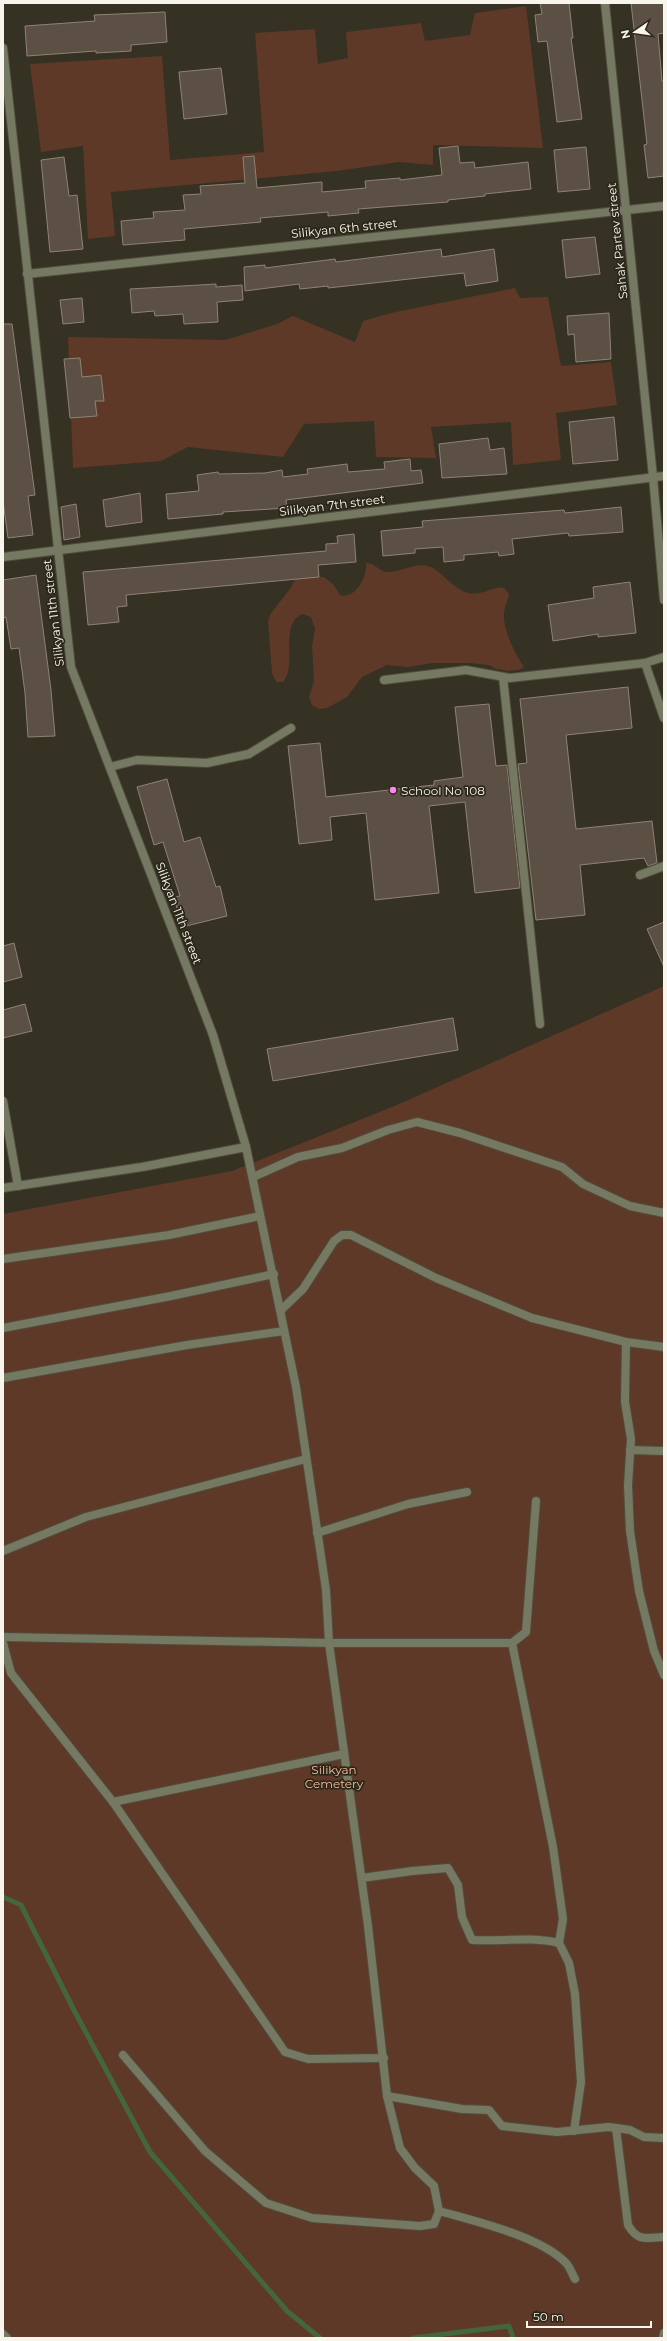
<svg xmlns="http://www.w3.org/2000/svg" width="667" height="2341" font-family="Montserrat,sans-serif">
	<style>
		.green { fill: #5f3928 }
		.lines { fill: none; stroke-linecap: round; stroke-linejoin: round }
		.stream { stroke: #43663c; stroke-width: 5 }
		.building { fill: #5c5044; stroke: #8f8275 }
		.service-casing { stroke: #504c3f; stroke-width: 10 }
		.minor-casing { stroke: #504c3f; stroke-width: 10 }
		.service { stroke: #757962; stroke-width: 8 }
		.minor { stroke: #757962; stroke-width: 8 }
		.poi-dot { fill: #f788ec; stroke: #2b2719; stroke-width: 1.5 }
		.labels { text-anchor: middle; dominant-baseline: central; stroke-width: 3.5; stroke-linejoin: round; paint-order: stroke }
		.street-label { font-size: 12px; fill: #f8f5ec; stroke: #2b2719 }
		.poi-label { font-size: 12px; fill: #f8f5ec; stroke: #2b2719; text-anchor: start }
		.park-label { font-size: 12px; fill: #fbb99e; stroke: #2b2719 }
	</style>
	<rect width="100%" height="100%" fill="#353123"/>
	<g class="green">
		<path d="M526 6 543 148 433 145V165L399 162 337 171 111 192 115 236 88 239 83 146 41 152 30 64 162 56 170 160 264 152 255 33 315 29 318 64 348 58 346 32 421 23 425 41 470 35 475 13Z"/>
		<path d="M515 288 520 298 548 297 561 366 611 362 617 405 556 413 561 460 513 465 511 422 431 427 436 458 376 457 374 421 304 424 283 457 188 447 161 461 73 468 68 337 226 340 277 324 293 316 355 342 363 321 391 313Z"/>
		<path d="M366 563C374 562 379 572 388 572 401 572 417 561 431 567 445 574 452 589 469 593 484 596 494 585 504 588L509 594C508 601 505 606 504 612 502 627 515 655 524 667L519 670 508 671 496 669 489 665 468 663H432L408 667 387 665 362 677 347 697 327 708 319 709 312 705 309 697 314 681 312 646 315 629 311 617 303 614C278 623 298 666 283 682H276L272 673 268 621 271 613 290 589 294 581 301 576 324 577 333 584 340 595C355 600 368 576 366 563Z"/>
		<path d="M664 986V2338H3V1214L232 1171 397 1105Z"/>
	</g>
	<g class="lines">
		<g class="stream">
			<path d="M3 1897 21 1905 76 2014 150 2152 287 2311 320 2338"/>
			<path d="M413 2338 509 2326 513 2338"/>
		</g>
	</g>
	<g class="building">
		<path d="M540 3H569L573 38H571L582 119 557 122 547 41 538 42 535 15 542 14Z"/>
		<path d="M631 3H664V33L658 34 662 81H664V176L648 178 644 145 647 144Z"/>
		<path d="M165 12 167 42 131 45V51L96 53V51L27 56 25 26 95 21 94 15Z"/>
		<path d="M221 68 227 114 184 119 179 72Z"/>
		<path d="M458 146 460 163 474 162 475 168 528 162 531 189 485 194V196L448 200V202L358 209 359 213 328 216V212L260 218 261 222 184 229 185 240 123 245 121 221 154 218 153 212 185 210 183 195 201 194 200 186 245 183 243 157 254 156 257 188 322 182V192L366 188 365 181 400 178V180L442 175 439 148Z"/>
		<path d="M586 147 590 189 558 192 554 150Z"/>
		<path d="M64 157 69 196 77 195 83 249 50 252 41 160Z"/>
		<path d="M595 237 600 274 566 278 562 240Z"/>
		<path d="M441 249 442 257 494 249 498 281 466 286 464 273 328 288V286L300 289 299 284 245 291 244 267 265 265V268L335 259 336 262Z"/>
		<path d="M216 284V287L242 285 243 300 217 302 218 322 184 324 183 314 155 316 154 311 132 313 130 289Z"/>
		<path d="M82 298 84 322 63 324 60 300Z"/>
		<path d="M609 313 611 359 576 362 574 334 568 335 567 316Z"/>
		<path d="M3 324H12L35 495 28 496 33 535 8 538 3 501Z"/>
		<path d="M80 358 82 377 101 375 104 401H95L97 416 70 418 64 359Z"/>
		<path d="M614 417 618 460 573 464 569 422Z"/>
		<path d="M488 438 490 450 504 448 507 474 442 478 439 444Z"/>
		<path d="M410 459 411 471 421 470 423 483 286 500 287 508 223 512V514L168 519 166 494 199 491 197 475 218 472 219 474 265 473 282 470 283 477 308 474 307 469 347 464 348 472 385 469 384 462Z"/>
		<path d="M140 493 142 522 106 527 103 500Z"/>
		<path d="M76 504 80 537 64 540 61 507Z"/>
		<path d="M621 507 623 532 569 536 568 533 512 539 514 554 499 556 498 552 464 555V560L444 562 443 547 415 549V553L383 556 381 531 423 527 422 521 564 510 565 513Z"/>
		<path d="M354 534 356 562 318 565 319 577 126 595 127 606 117 607 119 622 88 625 83 572 326 551V544L338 543 337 536Z"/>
		<path d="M36 575 51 690 55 736 28 737 25 693 19 648 11 649 6 617 3 618V580Z"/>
		<path d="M630 582 636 633 598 637V634L553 641 548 605 594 598 593 587Z"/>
		<path d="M628 687 632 728 566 735 576 829 652 821 657 863 648 866 644 858 580 865 585 915 536 920 518 764 527 763 520 699Z"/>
		<path d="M489 704 496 766 507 765 520 888 475 893 465 802 429 806 439 893 375 900 366 813 330 817 332 840 299 844 288 746 320 743 326 797 434 785V781L463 777 455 707Z"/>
		<path d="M167 779 184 842 200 837 216 887 220 886 227 916 182 927 174 897 180 896 163 842 154 845 137 787Z"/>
		<path d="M664 922V967L647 929Z"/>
		<path d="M14 943 22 977 3 982V946Z"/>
		<path d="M25 1004 32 1031 3 1038V1010Z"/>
		<path d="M453 1018 458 1050 273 1081 267 1049Z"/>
	</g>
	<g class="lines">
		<g class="service-casing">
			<g id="service">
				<path d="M653 477 664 600"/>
				<path d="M645 663 664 718"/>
				<path d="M503 677 540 1024"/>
				<path d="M384 680 466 670 510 678 645 663 664 657"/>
				<path d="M110 767 137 760 207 763 249 754 291 728"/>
				<path d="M640 875 664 866"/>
				<path d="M3 1101 18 1186"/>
				<path d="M253 1177 298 1157 342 1148 388 1130 417 1122 460 1133 562 1167 583 1184 630 1206 664 1213"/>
				<path d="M3 1259 169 1235 260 1216"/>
				<path d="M281 1310 303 1289 334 1241 342 1235H351L436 1278 532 1318 626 1342 664 1347"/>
				<path d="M3 1328 171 1296 274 1274"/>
				<path d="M626 1342 625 1402 631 1439 628 1485 630 1531 639 1591 654 1651 664 1675"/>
				<path d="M3 1378 187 1345 284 1331"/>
				<path d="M630 1450 664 1451"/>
				<path d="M317 1533 408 1504 467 1492"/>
				<path d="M3 1551 86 1517 306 1459"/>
				<path d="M3 1637 329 1643H512L526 1632 536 1501"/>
				<path d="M3 1643 11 1673 113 1802 285 2052 308 2059 384 2058"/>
				<path d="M512 1643 553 1847 563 1919 559 1943"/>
				<path d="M113 1802 344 1754"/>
				<path d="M362 1878 412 1871 448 1868 458 1885 462 1917 472 1940C501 1942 530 1936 559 1943L569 1963 575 1994 581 2082 574 2131"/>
				<path d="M123 2055 205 2151 266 2203 312 2218 420 2226 434 2224 439 2211 434 2186 415 2168 400 2148 387 2096 368 1926 329 1643 326 1590 296 1387 246 1147"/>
				<path d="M387 2096 462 2109 489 2110 502 2126 557 2132 609 2127 630 2130 644 2137 664 2138"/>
				<path d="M616 2128 628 2225C638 2242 646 2238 664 2237"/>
				<path d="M439 2211C474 2221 540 2236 566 2263 570 2267 572 2274 575 2279"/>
				<path d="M3 2334 7 2338"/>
				<path d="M663 2338 664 2333"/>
			</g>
		</g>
		<g class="minor-casing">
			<g id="minor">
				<path d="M605 3 653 477"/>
				<path d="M3 48 71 667 213 1035 246 1147 142 1167 3 1188"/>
				<path d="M27 274 664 206"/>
				<path d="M3 557 664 476"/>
			</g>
		</g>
		<use href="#service" class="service"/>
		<use href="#minor" class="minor"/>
	</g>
	<circle class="poi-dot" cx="393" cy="790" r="4"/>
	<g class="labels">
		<g class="street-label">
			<text transform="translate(344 228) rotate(-6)">Silikyan 6th street</text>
			<text transform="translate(617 241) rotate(-96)">Sahak Partev street</text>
			<text transform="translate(332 505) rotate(-7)">Silikyan 7th street</text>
			<text transform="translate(53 613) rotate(-97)">Silikyan 11th street</text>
			<text transform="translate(179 913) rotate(69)">Silikyan 11th street</text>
		</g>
		<g class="poi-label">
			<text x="401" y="790">School No 108</text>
		</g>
		<g class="park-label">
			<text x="334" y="1769">Silikyan<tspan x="334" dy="14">Cemetery</tspan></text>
		</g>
	</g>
	<rect width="667" height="2341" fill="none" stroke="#f8f5ec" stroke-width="8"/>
	<g transform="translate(635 32) rotate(257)" stroke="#2b2719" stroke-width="3" paint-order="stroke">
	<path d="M0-3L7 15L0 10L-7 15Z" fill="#f8f5ec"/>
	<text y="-6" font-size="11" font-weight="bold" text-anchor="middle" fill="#f8f5ec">N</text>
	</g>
	<path d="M527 2321v6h124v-6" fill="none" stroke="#f8f5ec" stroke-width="2"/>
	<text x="533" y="2321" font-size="12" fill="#f8f5ec" stroke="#2b2719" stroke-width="3" paint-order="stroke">50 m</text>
</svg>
